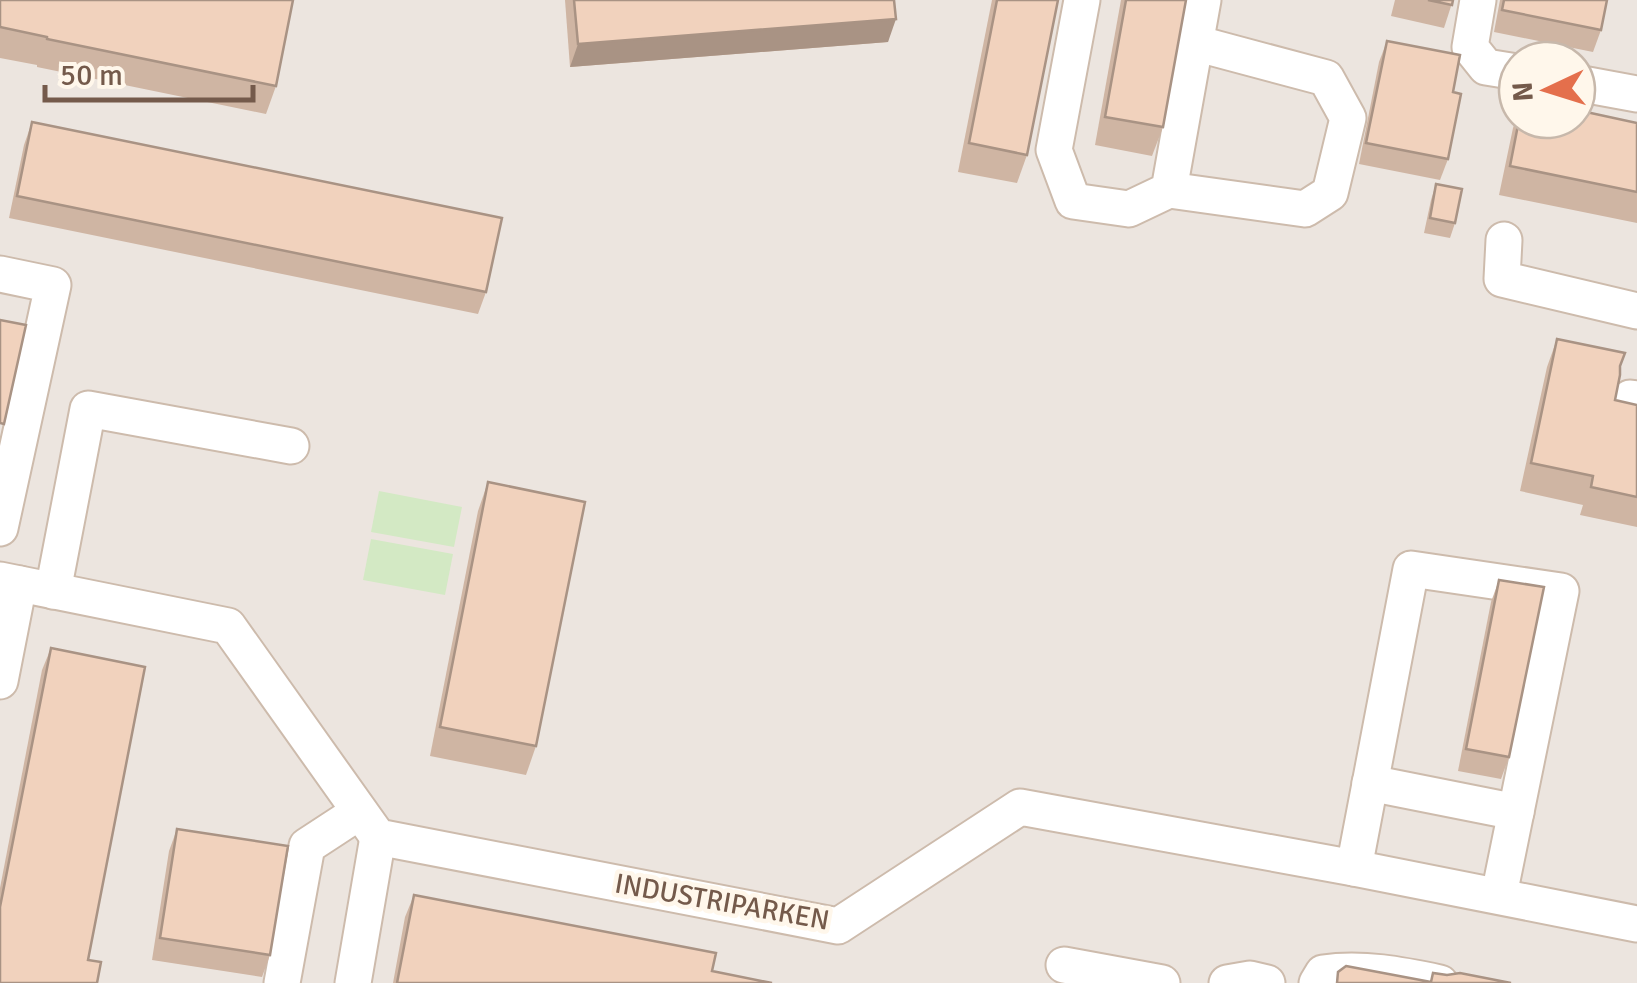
<svg xmlns="http://www.w3.org/2000/svg" width="1637" height="983" font-family="Signika,sans-serif">
	<style>
		.industrial { fill: #ece5df; fill-rule: evenodd }
		.green { fill: #d3e9c4 }
		.lines { fill: none; stroke-linecap: round; stroke-linejoin: round }
		.minor-casing { stroke: #cdbbac; stroke-width: 39 }
		.minor { stroke: #fff; stroke-width: 35 }
		.wall { fill: #cfb5a3 }
		.shaded-wall { fill: #a99384 }
		.building { fill: #f1d2bd; stroke: #a99384; stroke-width: 2.5 }
		.labels { text-anchor: middle; dominant-baseline: central; stroke-width: 9; stroke-linejoin: round; paint-order: stroke }
		.street-label { font-size: 28px; fill: #745a4b; stroke: #fff7eb }
	</style>
	<rect width="100%" height="100%" fill="#fcf3e5"/>
	<path class="industrial" d="M0 0H1637V983H0ZM1517 60H1577V120H1517Z"/>
	<g class="green">
		<path d="M379 491 462 507 454 547 371 532Z"/>
		<path d="M371 539 453 554 445 595 363 580Z"/>
	</g>
	<g class="lines">
		<g class="minor-casing">
			<g id="minor">
				<path d="M1082 0 1054 150 1073 201 1129 209 1169 190 1203 0"/>
				<path d="M1478 0 1470 47 1486 67 1517 72"/>
				<path d="M1577 83 1637 94"/>
				<path d="M1169 190 1305 209 1330 193 1348 118 1326 78 1195 43"/>
				<path d="M1504 240 1502 279 1637 311"/>
				<path d="M0 274 53 285 0 528"/>
				<path d="M1630 398 1637 399"/>
				<path d="M0 580 228 626 378 837 838 926 1020 807 1354 868 1637 924"/>
				<path d="M53 591 88 409 291 446"/>
				<path d="M0 681 19 584"/>
				<path d="M1370 783 1516 812"/>
				<path d="M1354 868 1411 569 1561 591 1499 895"/>
				<path d="M1064 965 1162 983"/>
				<path d="M282 983 307 846 359 812"/>
				<path d="M353 983 378 837"/>
				<path d="M1227 983 1250 979 1267 983"/>
				<path d="M1317 983 1323 973C1362 967 1402 975 1440 983"/>
			</g>
		</g>
		<use href="#minor" class="minor"/>
	</g>
	<g class="wall">
		<path d="M0 0 276 86 266 114 37 67V65L0 58Z"/>
		<path d="M565 0H894L888 42 570 67Z"/>
		<path d="M992 0H1058L1027 155 1017 183 958 172Z"/>
		<path d="M1121 0H1186L1163 127 1152 156 1095 145Z"/>
		<path d="M1395 0H1453L1444 28 1391 16Z"/>
		<path d="M1500 0H1607L1601 30 1593 52 1494 32Z"/>
		<path d="M1387 41 1453 92 1448 159 1440 180 1359 164 1379 62Z"/>
		<path d="M1517 117V120H1577L1637 123V223L1499 195 1513 128Z"/>
		<path d="M32 122 486 292 478 314 9 218 24 145Z"/>
		<path d="M1436 184 1455 223 1450 238 1424 233 1431 200Z"/>
		<path d="M1557 339 1620 367 1615 400 1637 405V527L1580 515 1583 505 1520 491 1547 367Z"/>
		<path d="M488 482 536 746 526 775 430 756 478 511Z"/>
		<path d="M1499 580 1509 757 1501 779 1458 771 1491 602Z"/>
		<path d="M51 648 88 960 0 983V888L42 670Z"/>
		<path d="M177 829 270 955 262 977 152 960 169 851Z"/>
		<path d="M414 895 712 971 772 983H393L405 917Z"/>
	</g>
	<path class="shaded-wall" d="M896 19 888 42 570 67 578 44Z"/>
	<g class="building">
		<path d="M0 0H293L276 86 47 39V37L0 27Z"/>
		<path d="M574 0H894L896 19 578 44Z"/>
		<path d="M997 0H1058L1027 155 969 143Z"/>
		<path d="M1126 0H1186L1163 127 1105 117Z"/>
		<path d="M1428 0H1453L1452 5Z"/>
		<path d="M1504 0H1607L1601 30 1502 10Z"/>
		<path d="M1387 41 1460 55 1453 92 1461 94 1448 159 1366 143Z"/>
		<path d="M1577 110 1637 123V192L1510 166 1519 120H1577Z"/>
		<path d="M32 122 502 218 486 292 17 196Z"/>
		<path d="M1436 184 1462 189 1455 223 1430 218Z"/>
		<path d="M0 320 26 325 4 424 0 423Z"/>
		<path d="M1557 339 1625 353 1620 366V375L1615 400 1637 405V497L1591 487 1593 476 1531 463Z"/>
		<path d="M488 482 585 502 536 746 440 727Z"/>
		<path d="M1499 580 1544 587 1509 757 1466 749Z"/>
		<path d="M51 648 145 667 88 960 101 962 97 983H0V907Z"/>
		<path d="M177 829 288 846 270 955 160 938Z"/>
		<path d="M414 895 716 953 712 971 772 983H397Z"/>
		<path d="M1346 966 1431 982 1433 973 1447 975 1460 973 1511 983H1337L1338 972Z"/>
	</g>
	<g class="labels">
		<g class="street-label">
			<text transform="translate(722 902) rotate(10)">INDUSTRIPARKEN</text>
		</g>
	</g>
	<g transform="translate(1547 90) rotate(266)"><circle r="48" fill="#fff7eb" stroke="#c7b8ab" stroke-width="2.5"/>
	<path d="M0-8L18 38L0 25L-18 38Z" fill="#e46f4c"/>
	<text y="-15" font-size="28" font-weight="bold" text-anchor="middle" fill="#745a4b">N</text>
	</g>
	<path d="M45 85v15h208v-15" fill="none" stroke="#745a4b" stroke-width="5"/>
	<text x="60" y="85" font-size="30" fill="#745a4b" stroke="#fff7eb" stroke-width="8" paint-order="stroke">50 m</text>
</svg>
